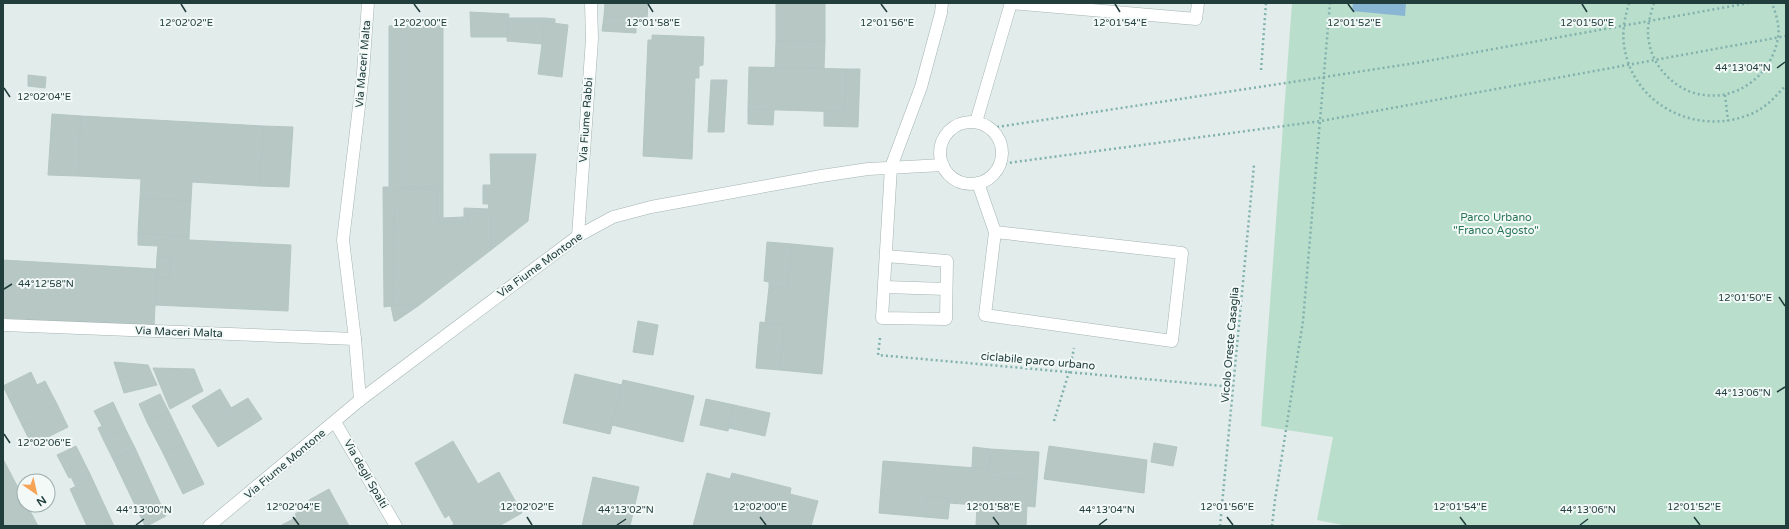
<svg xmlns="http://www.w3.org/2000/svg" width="1789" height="529" font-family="'Varela Round',sans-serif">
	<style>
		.green { fill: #badecc }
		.water { fill: #88b6d3 }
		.building { fill: #b7c7c4; stroke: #b4c6c3 }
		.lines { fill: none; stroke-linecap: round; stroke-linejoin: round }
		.service-casing { stroke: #a4b4b3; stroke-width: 13 }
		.minor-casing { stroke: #a4b4b3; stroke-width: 13 }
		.path { stroke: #81b1ad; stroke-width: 2.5; stroke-dasharray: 2 3; stroke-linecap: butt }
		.service { stroke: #fff; stroke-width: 12 }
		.minor { stroke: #fff; stroke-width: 12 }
		.ticks { fill: none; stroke: #213e3d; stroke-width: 1.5 }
		.labels { text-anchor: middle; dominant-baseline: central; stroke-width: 4; stroke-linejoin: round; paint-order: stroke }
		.street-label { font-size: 11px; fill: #213e3d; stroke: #f2f9f7 }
		.park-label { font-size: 11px; fill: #2a7659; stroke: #f2f9f7 }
		.ticks-label { font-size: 10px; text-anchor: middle; fill: #213e3d; stroke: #f2f9f7; stroke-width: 4; stroke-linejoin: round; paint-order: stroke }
	</style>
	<rect width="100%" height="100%" fill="#e2ecea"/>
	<path class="green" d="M1292 3H1786V526H1348L1317 520 1333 437 1261 426Z"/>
	<path class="water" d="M1353 3H1406L1405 16 1352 11Z"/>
	<g class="building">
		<path d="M605 3H648L647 19 604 16Z"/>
		<path d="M776 3H825V42L776 41Z"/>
		<path d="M470 12 509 14 507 37H471Z"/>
		<path d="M604 16 636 18V33L602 31Z"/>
		<path d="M508 18H545L542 44 507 41Z"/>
		<path d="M545 18 555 19V23L545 22Z"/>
		<path d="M545 22 568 25 562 77 538 74Z"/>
		<path d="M400 25V187L443 186V218L464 217V208L488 209 489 204H483V185H491L490 154H536L528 221 491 250V213H469L468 222H437V189L395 190 393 305 418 306 396 321H394L391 306 384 307 383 187H389V26Z"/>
		<path d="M400 25 443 26V186L400 187Z"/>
		<path d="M652 35 704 37 703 65 699 66V78H695L692 159 643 156 648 40H652Z"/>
		<path d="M776 41 825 42 824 69 775 67Z"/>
		<path d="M749 67 846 69 845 112 748 109Z"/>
		<path d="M846 69H860L858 127 824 126V111L845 112Z"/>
		<path d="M28 75 46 77 45 88 28 86Z"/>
		<path d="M711 80H727L724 132H708Z"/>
		<path d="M748 109 774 110 773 125 748 124Z"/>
		<path d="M52 114 81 116 78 176 48 175Z"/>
		<path d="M81 116 263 126 260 186 192 182 191 201 140 198 141 179 78 176Z"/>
		<path d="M263 126 293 127 289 187 260 186Z"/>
		<path d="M437 189V222H468L469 213H491V250L418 306 393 305 395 190Z"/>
		<path d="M140 198 191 201 189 237 138 233Z"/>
		<path d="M138 233 189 237V240L291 245 288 311 155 305 156 277 170 278 171 257 157 256 158 246 138 245Z"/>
		<path d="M767 242 792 244 788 288 769 287V282L764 281Z"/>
		<path d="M792 244 833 248 822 374 780 370 784 325 765 323 769 287 788 288Z"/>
		<path d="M157 256 171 257 170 278 156 277Z"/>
		<path d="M3 260 157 269 154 326 3 318Z"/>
		<path d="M638 321 658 325 653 355 633 352Z"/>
		<path d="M760 322 784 325 780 370 756 368Z"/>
		<path d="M114 362 148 365 157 385 124 393Z"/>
		<path d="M153 368 194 369 203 391 170 409Z"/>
		<path d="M31 372 37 385 45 381 57 404 38 414 39 417 22 425 3 386Z"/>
		<path d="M575 374 622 385 610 434 563 423Z"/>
		<path d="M623 380 694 396 683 442 612 425Z"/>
		<path d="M220 389 233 411 206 428 192 406Z"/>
		<path d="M160 394 169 412 147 422 139 404Z"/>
		<path d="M248 398 262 419 218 447 206 428 233 411 231 408Z"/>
		<path d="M706 399 734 405 728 431 700 425Z"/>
		<path d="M113 402 125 428 103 439 98 428 102 426 94 411Z"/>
		<path d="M57 404 68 427 32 445 22 425 39 417 38 414Z"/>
		<path d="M734 405 770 413 765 436 729 428Z"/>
		<path d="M169 412 184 443 163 453 147 422Z"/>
		<path d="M125 428 135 448 113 459 103 439Z"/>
		<path d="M453 441 478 484 499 472 522 513 499 526H451L454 524 449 515 445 518 415 463Z"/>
		<path d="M184 443 204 484 183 494 163 453Z"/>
		<path d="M1154 443 1177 447 1173 466 1151 462Z"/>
		<path d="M76 446 90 474 78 480 81 484 76 487 71 477 69 478 57 455Z"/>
		<path d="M1049 446 1147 460 1144 493 1044 479Z"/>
		<path d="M973 447 990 449 989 469 972 468Z"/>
		<path d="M135 448 166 516 147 526H145L113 459Z"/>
		<path d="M990 449 1039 452 1037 481 989 477Z"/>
		<path d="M3 459 24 499V505H27L38 526H3Z"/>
		<path d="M883 461 989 469V477L1037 481 1035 507 1027 506 1026 526H976L977 505 949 503 950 499 926 497 925 517 879 513Z"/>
		<path d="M707 473 730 479 732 473 791 488 790 494 818 501 811 526H693Z"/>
		<path d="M90 474 114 526H87L70 489 81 484 78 480Z"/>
		<path d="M593 477 639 487 630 526H582Z"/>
		<path d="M329 489 349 526H280L297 517 295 514 311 504 309 500Z"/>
		<path d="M926 497 950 499 948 519 925 517Z"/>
	</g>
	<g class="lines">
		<g class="service-casing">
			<g id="service">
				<path d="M1011 3 1196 19 1198 3"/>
				<path d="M976 122 1011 3"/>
				<circle cx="971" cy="153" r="31"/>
				<path d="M978 183 995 232 985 315 1172 341 1182 253 995 232"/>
				<path d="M886 256 947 261 946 319 882 318 891 167 921 87 941 13 942 3"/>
				<path d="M885 287 946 289"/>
				<path d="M3 325 355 339"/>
			</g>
		</g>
		<g class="minor-casing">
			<g id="minor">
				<path d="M578 236 592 39 591 3"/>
				<path d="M360 400 355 339 343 240 363 73 368 3"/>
				<path d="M335 422 396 526"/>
				<path d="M209 526 360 400 578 236 613 217 651 207 821 176 868 169 943 165"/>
			</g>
		</g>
		<g class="path">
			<path d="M1629 3C1625 17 1622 30 1624 45 1632 105 1697 137 1751 114 1766 108 1776 96 1786 85"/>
			<path d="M1654 3C1650 16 1646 28 1649 42 1653 68 1677 92 1704 95 1740 100 1772 73 1778 38 1780 26 1776 14 1772 3"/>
			<path d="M1261 70 1266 3"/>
			<path d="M1725 95 1728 121"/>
			<path d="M997 127 1416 63 1749 3"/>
			<path d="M1000 164 1321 121 1786 36"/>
			<path d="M880 338 878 355 1234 387"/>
			<path d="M1054 421 1069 372 1074 348"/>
			<path d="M1220 526 1254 165"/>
			<path d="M1272 526 1275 500 1303 321 1330 3"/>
		</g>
		<use href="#service" class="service"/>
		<use href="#minor" class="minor"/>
	</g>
	<path class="ticks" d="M181 4 186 12M414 4 420 12M648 4 653 12M881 4 887 12M1115 4 1120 12M1348 4 1354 12M1582 4 1587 12M1777 68 1785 62M4 88 10 97M4 289 12 284M1779 297 1785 306M1777 392 1785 387M4 434 10 443M293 517 299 525M527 517 532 525M760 517 766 525M993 517 999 525M1227 517 1233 525M1460 517 1466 525M1694 517 1700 525M136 525 144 519M617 525 626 519M1099 525 1107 519M1580 525 1588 519"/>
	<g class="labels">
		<g class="street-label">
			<text transform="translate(363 64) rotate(-85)">Via Maceri Malta</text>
			<text transform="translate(586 120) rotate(-86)">Via Fiume Rabbi</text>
			<text transform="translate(540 265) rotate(-36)">Via Fiume Montone</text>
			<text transform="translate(179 332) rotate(2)">Via Maceri Malta</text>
			<text transform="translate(1230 345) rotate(-85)">Vicolo Oreste Casaglia</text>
			<text transform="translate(1038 361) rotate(5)">ciclabile parco urbano</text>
			<text transform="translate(285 464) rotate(-40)">Via Fiume Montone</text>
			<text transform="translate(366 474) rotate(60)">Via degli Spalti</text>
		</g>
		<g class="park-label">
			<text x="1496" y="217">Parco Urbano<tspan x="1496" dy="13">"Franco Agosto"</tspan></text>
		</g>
	</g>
	<g class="ticks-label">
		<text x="186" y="26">12°02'02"E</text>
		<text x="420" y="26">12°02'00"E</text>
		<text x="653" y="26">12°01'58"E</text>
		<text x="887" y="26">12°01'56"E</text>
		<text x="1120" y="26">12°01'54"E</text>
		<text x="1354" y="26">12°01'52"E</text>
		<text x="1587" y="26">12°01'50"E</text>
		<text x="1743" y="71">44°13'04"N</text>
		<text x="44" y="100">12°02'04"E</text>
		<text x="46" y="287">44°12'58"N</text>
		<text x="1745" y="301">12°01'50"E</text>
		<text x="1743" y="396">44°13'06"N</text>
		<text x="44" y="446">12°02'06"E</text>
		<text x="293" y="510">12°02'04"E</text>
		<text x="527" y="510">12°02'02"E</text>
		<text x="760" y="510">12°02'00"E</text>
		<text x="993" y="510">12°01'58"E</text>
		<text x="1227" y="510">12°01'56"E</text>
		<text x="1460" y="510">12°01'54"E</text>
		<text x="1694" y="510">12°01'52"E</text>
		<text x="144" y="513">44°13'00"N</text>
		<text x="626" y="513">44°13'02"N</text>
		<text x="1107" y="513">44°13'04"N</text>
		<text x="1588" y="513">44°13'06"N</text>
	</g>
	<rect width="1789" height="529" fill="none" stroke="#213e3d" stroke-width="8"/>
	<g transform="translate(36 493) rotate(146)"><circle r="19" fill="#f2f9f7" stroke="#9eaead"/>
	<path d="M0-3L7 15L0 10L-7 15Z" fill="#f6a356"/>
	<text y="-6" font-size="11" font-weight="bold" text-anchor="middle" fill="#213e3d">N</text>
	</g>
</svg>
